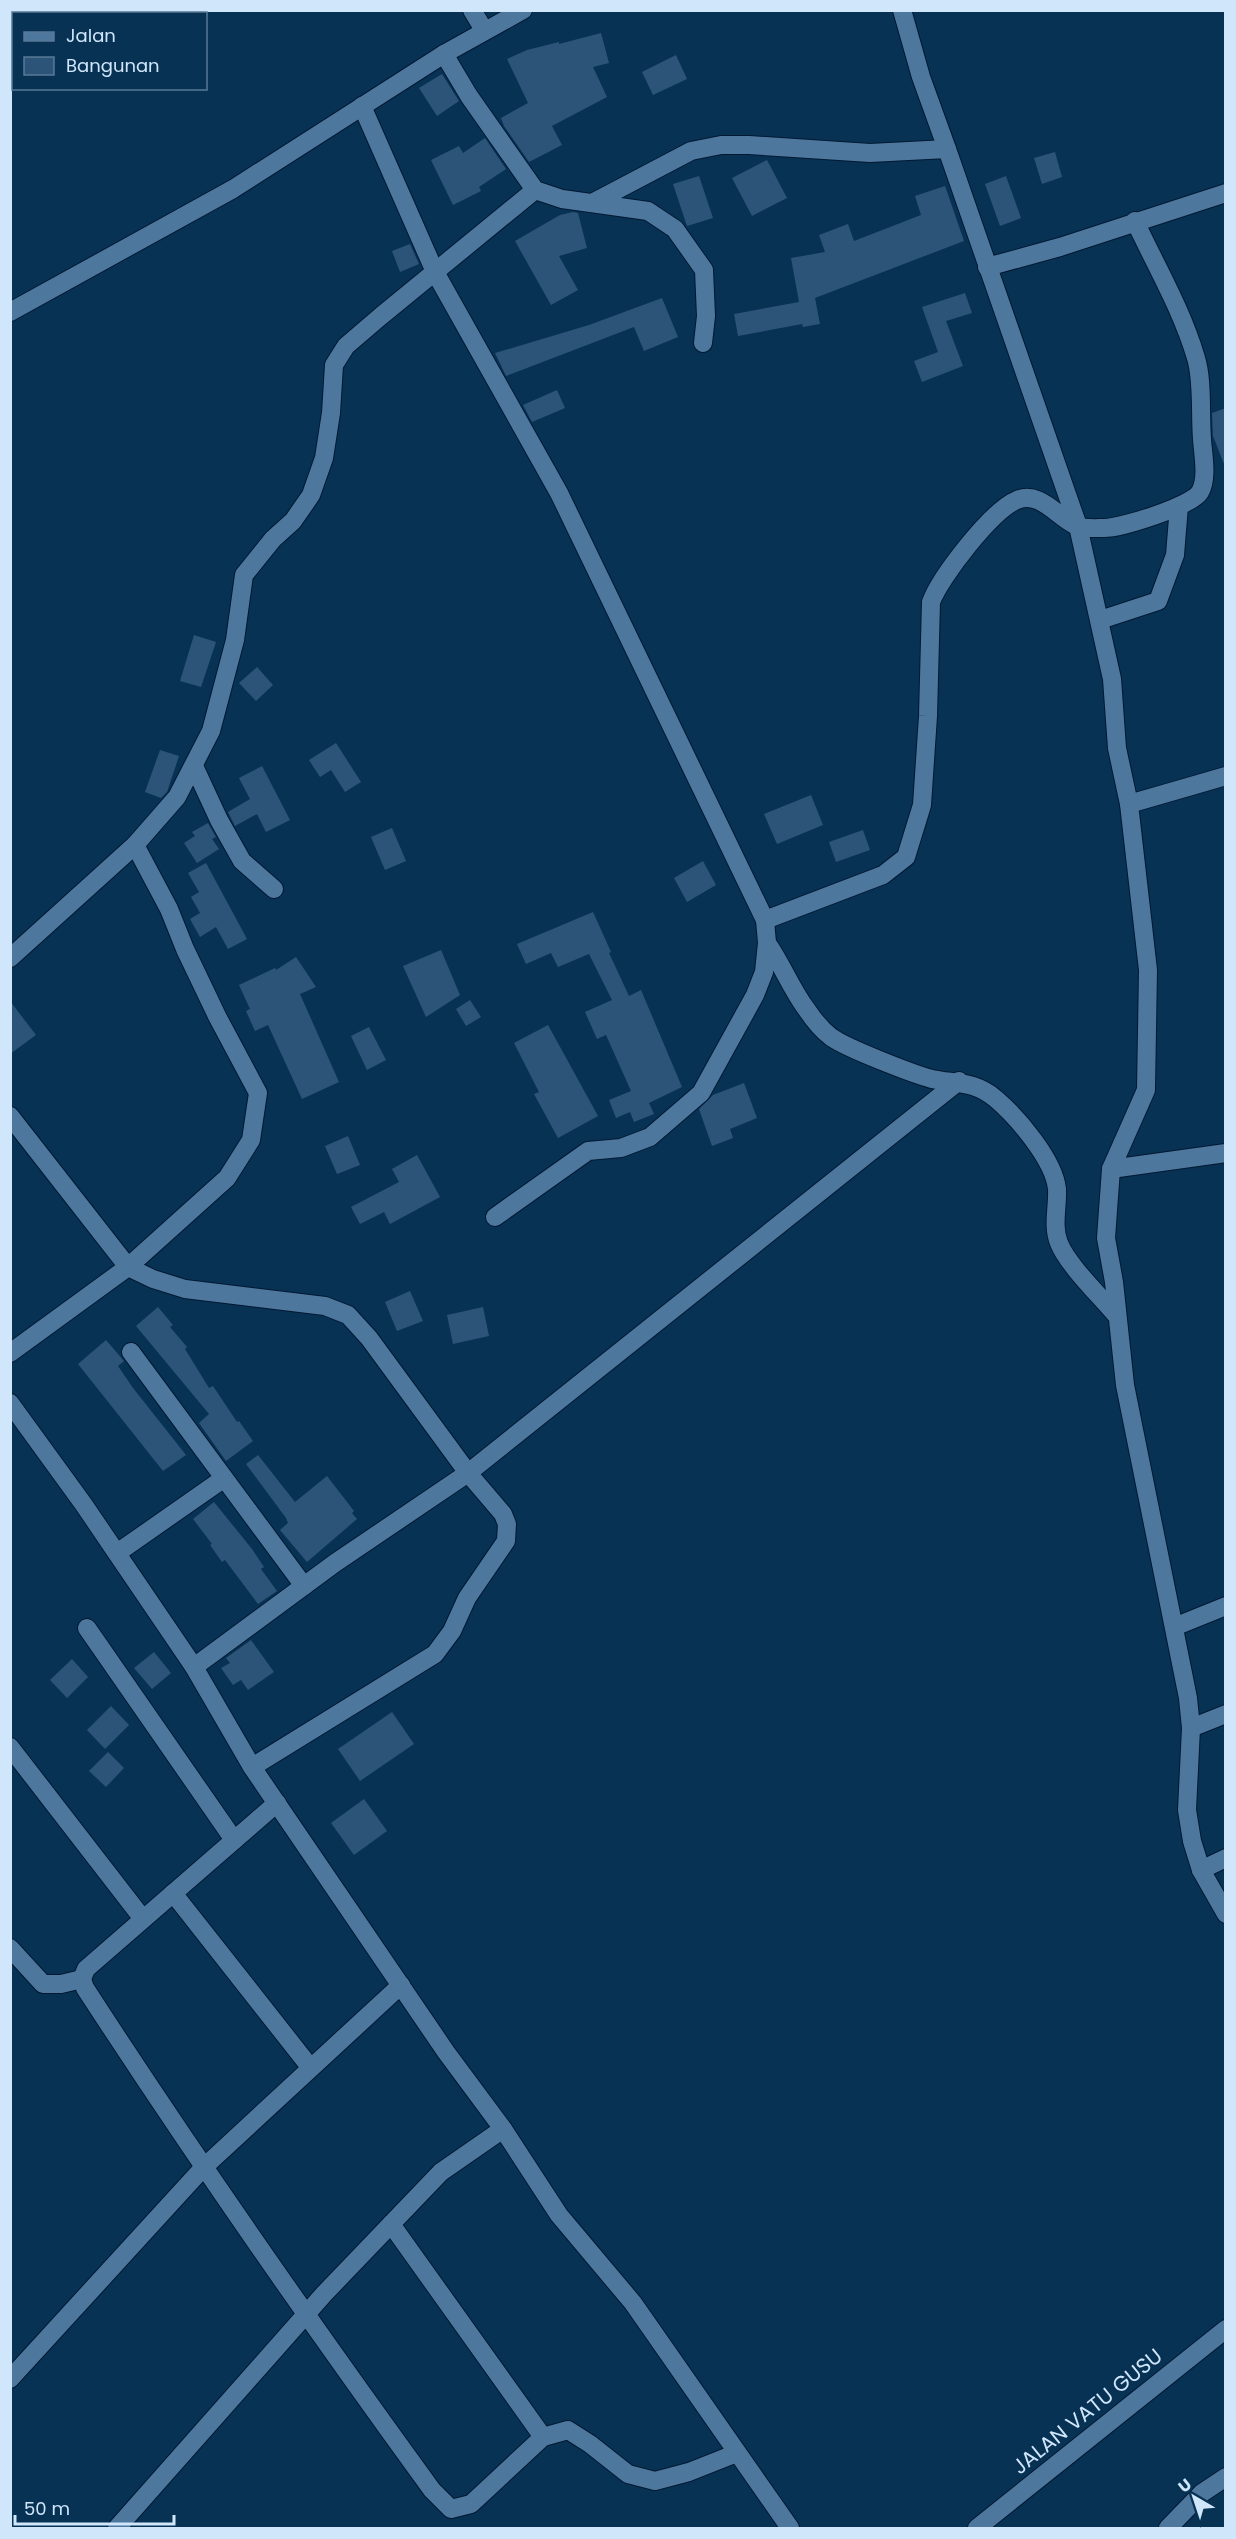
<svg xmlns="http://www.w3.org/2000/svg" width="1236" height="2539" font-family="Poppins,sans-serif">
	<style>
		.building { fill: #2c5478 }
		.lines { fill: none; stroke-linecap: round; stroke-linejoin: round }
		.minor-casing { stroke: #001932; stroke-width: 20 }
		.minor { stroke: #4e779d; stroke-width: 18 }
		.labels { text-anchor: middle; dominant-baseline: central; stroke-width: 4.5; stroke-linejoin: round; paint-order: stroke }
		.street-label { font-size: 21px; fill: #d0e6fb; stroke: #083254 }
	</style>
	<rect width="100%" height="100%" fill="#083254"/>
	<g class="building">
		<path d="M601 33 609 63 593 67 607 97 552 126 562 145 529 162 504 126 501 118 528 103 507 59 527 50 559 42V44Z"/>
		<path d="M676 55 687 79 653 95 642 72Z"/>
		<path d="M442 74 459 101 437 116 419 88Z"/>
		<path d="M485 138 506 169 479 187 481 191 453 205 431 160 459 146 463 153Z"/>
		<path d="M1055 152 1062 177 1042 184 1034 158Z"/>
		<path d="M767 160 787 198 752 216 732 178Z"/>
		<path d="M699 176 713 218 687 226 673 184Z"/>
		<path d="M1006 176 1021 218 1000 226 985 184Z"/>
		<path d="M945 186 964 241 815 298 820 324 803 327 802 324 738 336 734 314 799 302 791 258 825 252 819 235 848 224 854 241 921 215 915 196Z"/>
		<path d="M573 212 578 213 587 248 559 256 578 290 551 305 515 241 560 215Z"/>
		<path d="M410 244 419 264 400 272 392 251Z"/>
		<path d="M965 293 972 313 946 321 963 366 922 382 914 361 938 352 922 307Z"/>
		<path d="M662 298 678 337 644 351 634 327 506 376 495 353 589 325Z"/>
		<path d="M557 390 565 408 532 422 523 405Z"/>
		<path d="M1226 408V464H1224L1213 436 1212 413Z"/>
		<path d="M194 635 216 642 201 687 180 681Z"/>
		<path d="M257 667 273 685 256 701 239 683Z"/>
		<path d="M336 743 361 782 345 792 331 770 320 777 309 760Z"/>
		<path d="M160 750 179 756 167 792 161 798 145 792Z"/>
		<path d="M262 766 290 820 266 832 257 814 235 826 228 812 250 799 239 778Z"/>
		<path d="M811 795 823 825 777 844 764 814Z"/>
		<path d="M208 823 216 837 212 839 219 849 197 863 184 843 195 836 192 832Z"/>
		<path d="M392 828 406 861 385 870 371 837Z"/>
		<path d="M863 830 870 850 836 862 829 842Z"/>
		<path d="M703 861 716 885 687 902 674 878Z"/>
		<path d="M206 863 247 939 228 949 216 927 200 937 190 919 200 913 191 897 199 892 188 873Z"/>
		<path d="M593 912 611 952 609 953 629 996 641 990 682 1087 649 1103 654 1114 634 1122 630 1112 616 1118 609 1100 631 1091 606 1035 597 1039 585 1012 612 1000 589 954 558 967 551 953 526 964 517 944Z"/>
		<path d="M441 950 460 995 426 1017 403 966Z"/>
		<path d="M296 957 316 987 300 994 339 1082 302 1099 268 1025 255 1031 246 1011 250 1009 239 985 275 968 276 970Z"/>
		<path d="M470 1000 481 1017 466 1026 456 1009Z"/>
		<path d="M10 1001 36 1035 10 1054Z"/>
		<path d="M548 1025 598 1116 558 1138 534 1094 539 1092 514 1043Z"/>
		<path d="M369 1027 386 1060 367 1070 351 1036Z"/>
		<path d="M744 1083 757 1118 730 1129 733 1138 712 1146 699 1109 713 1095Z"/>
		<path d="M348 1136 360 1165 337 1174 325 1146Z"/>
		<path d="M417 1155 440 1197 390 1224 384 1212 360 1224 351 1207 399 1182 392 1169Z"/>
		<path d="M410 1291 423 1321 397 1331 385 1302Z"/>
		<path d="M158 1307 173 1325 170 1327 187 1347 185 1349 209 1388 213 1386 237 1422 239 1421 253 1441 226 1461 199 1423 209 1414 136 1326Z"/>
		<path d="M483 1307 489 1336 453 1344 447 1315Z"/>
		<path d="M106 1340 124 1361 118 1366 133 1388 186 1455 163 1471 78 1364Z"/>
		<path d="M258 1455 295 1502 327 1476 354 1511 352 1513 357 1519 307 1562 280 1530 288 1523 286 1518 246 1464Z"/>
		<path d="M214 1502 252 1549 264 1567 261 1569 277 1591 258 1604 225 1560 222 1562 210 1545 212 1544 193 1519Z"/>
		<path d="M251 1640 274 1672 248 1690 241 1680 233 1685 221 1668 230 1663 226 1658Z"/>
		<path d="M154 1652 171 1673 152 1689 134 1668Z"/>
		<path d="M72 1659 88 1677 67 1698 50 1680Z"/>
		<path d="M111 1706 129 1725 105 1749 87 1730Z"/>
		<path d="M392 1712 414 1744 360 1781 338 1749Z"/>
		<path d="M108 1752 124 1768 106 1787 89 1771Z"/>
		<path d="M364 1799 387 1831 354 1855 331 1823Z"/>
	</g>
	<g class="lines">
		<g class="minor-casing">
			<g id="minor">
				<path d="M472 10 484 30"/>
				<path d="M902 10 921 77 947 149"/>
				<path d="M444 54 469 96 535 190 562 199 648 211 675 229 704 270 706 316 703 343"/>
				<path d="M362 106 435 272 559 493 765 920 767 943 764 972 755 995 701 1093 650 1137 621 1148 588 1151 495 1217"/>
				<path d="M594 202 691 151 721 145H749L870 153 947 149 1078 526 1112 679 1117 748 1129 804 1148 970 1146 1090 1111 1169 1106 1238 1114 1282 1125 1385 1188 1698 1191 1728 1187 1810 1192 1841 1201 1870 1226 1914"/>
				<path d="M987 267 1060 247 1226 193"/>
				<path d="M10 312 233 189 444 54 523 10"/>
				<path d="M1100 620 1158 601 1175 555 1179 506"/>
				<path d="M194 766 219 820 242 861 274 889"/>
				<path d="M1129 804 1226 776"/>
				<path d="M765 920 883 875 906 857 922 805 928 716 931 602C941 576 992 510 1017 500 1040 490 1058 518 1077 526 1084 529 1096 528 1104 528 1121 528 1192 506 1200 492 1208 478 1203 455 1202 439 1200 414 1203 381 1196 358 1182 310 1156 266 1135 221"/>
				<path d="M767 943C782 964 791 989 807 1010 813 1019 822 1030 831 1037 846 1048 913 1074 932 1079 957 1084 975 1081 996 1099 1018 1118 1054 1160 1057 1189 1058 1207 1052 1226 1059 1243 1067 1264 1100 1296 1116 1315"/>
				<path d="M10 958 135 845"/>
				<path d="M10 1116 128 1267 153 1279 185 1289 325 1306 348 1315 369 1338 468 1473 503 1514 507 1524 506 1541 467 1598 452 1631 435 1654 252 1767"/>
				<path d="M1111 1169 1226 1153"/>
				<path d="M131 1352 304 1586"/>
				<path d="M10 1353 128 1267 227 1178 251 1140 258 1093 217 1016 185 949 169 909 135 845 177 797 211 731 235 640 244 575 273 539 293 521 311 495 324 458 331 413 334 365 346 346 381 316 535 190"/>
				<path d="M10 1403 84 1505 194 1667 252 1767 446 2052 503 2129 441 2172 324 2294 117 2528"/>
				<path d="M117 1553 223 1479"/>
				<path d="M1174 1627 1226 1606"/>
				<path d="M87 1628 234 1840"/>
				<path d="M194 1667 335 1563 468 1473 959 1081"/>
				<path d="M1191 1728 1226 1714"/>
				<path d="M10 1747 143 1919"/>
				<path d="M277 1803 86 1969 82 1979 85 1988C196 2159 312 2325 432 2490L451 2509 471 2504 543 2437 568 2430 590 2444 628 2474 655 2481 689 2472 737 2453"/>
				<path d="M1201 1870 1226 1858"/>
				<path d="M173 1893 310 2067"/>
				<path d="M10 1948 43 1984H61L82 1979"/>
				<path d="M503 2129 559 2215 633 2303 790 2528"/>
				<path d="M391 2224 543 2437"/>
				<path d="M10 2379 203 2168 401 1985"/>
				<path d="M977 2528 1226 2329"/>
				<path d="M1168 2528 1202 2493 1226 2477"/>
			</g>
		</g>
		<use href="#minor" class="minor"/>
	</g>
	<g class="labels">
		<g class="street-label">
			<text transform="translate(1087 2411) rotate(-39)">JALAN VATU GUSU</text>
		</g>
	</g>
	<rect width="1236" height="2539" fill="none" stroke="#d0e6fb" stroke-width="24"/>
	<rect x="12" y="12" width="195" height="78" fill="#083254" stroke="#587a97" stroke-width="1.5"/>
	<rect x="24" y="32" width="30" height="9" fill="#4e779d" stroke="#587a97" stroke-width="1.5"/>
	<text x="66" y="42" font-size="18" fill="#d0e6fb">Jalan</text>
	<rect x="24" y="57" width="30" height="18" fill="#2c5478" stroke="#587a97" stroke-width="1.5"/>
	<text x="66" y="72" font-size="18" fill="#d0e6fb">Bangunan</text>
	<g transform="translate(1194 2497) rotate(321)" stroke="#083254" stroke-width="4.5" paint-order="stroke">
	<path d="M0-4.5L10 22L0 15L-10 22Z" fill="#d0e6fb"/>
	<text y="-9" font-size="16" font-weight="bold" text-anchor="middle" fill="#d0e6fb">U</text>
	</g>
	<path d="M15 2515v9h159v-9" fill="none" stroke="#d0e6fb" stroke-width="3"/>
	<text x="24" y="2515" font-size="18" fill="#d0e6fb" stroke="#083254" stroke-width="4.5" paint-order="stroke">50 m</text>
</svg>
